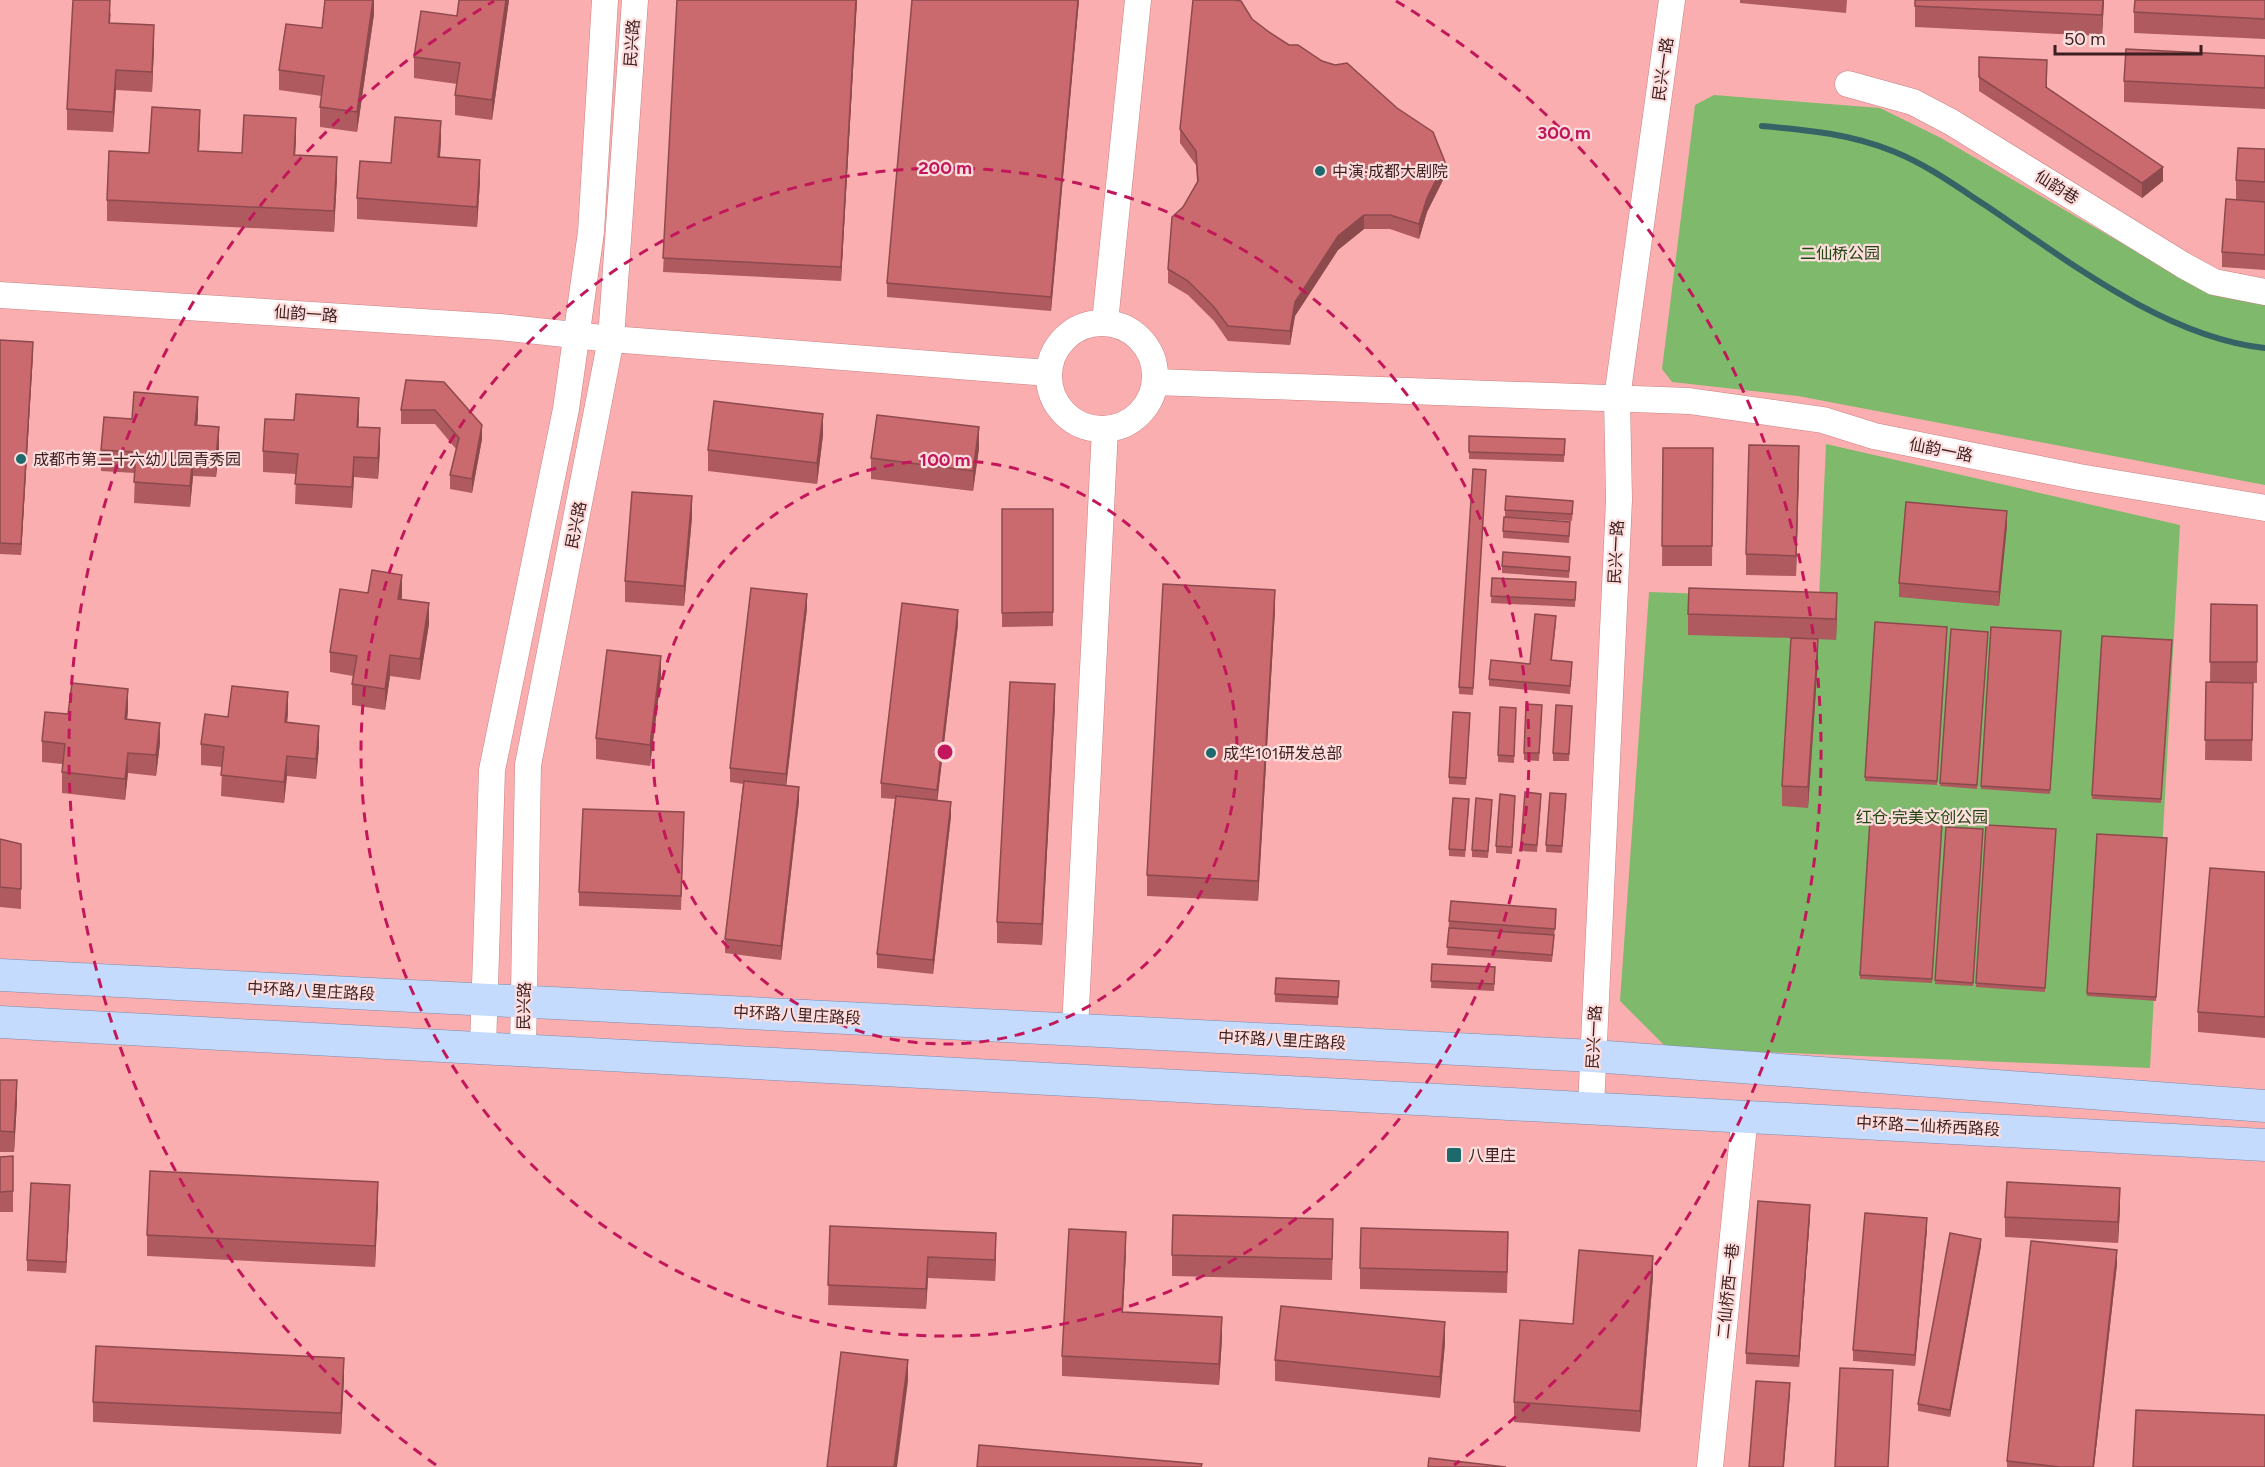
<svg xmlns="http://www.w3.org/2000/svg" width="2265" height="1467" font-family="Figtree,'Noto Sans SC',sans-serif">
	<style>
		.green { fill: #7fb96b }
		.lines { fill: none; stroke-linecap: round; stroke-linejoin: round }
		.stream { stroke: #366365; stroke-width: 6 }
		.minor-casing { stroke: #c98082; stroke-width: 27 }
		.major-casing { stroke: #7a8aaf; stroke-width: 33 }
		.minor { stroke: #fff; stroke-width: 26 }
		.major { stroke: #c4dbfd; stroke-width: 32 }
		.wall { fill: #ae5a5f }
		.shaded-wall { fill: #8d4a4d }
		.building { fill: #ca696e; stroke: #8d4a4d; stroke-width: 1.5 }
		.ring { fill: none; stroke: #c2185b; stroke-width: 3; stroke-dasharray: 10 8 }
		.poi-dot { fill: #1d6a6c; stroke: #fedddd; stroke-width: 2 }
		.labels { text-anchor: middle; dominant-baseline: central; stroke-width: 4.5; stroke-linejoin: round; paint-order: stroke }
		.street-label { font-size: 16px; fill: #3c1f20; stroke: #fedddd }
		.poi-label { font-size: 16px; fill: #3c1f20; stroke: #fedddd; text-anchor: start }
		.park-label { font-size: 16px; fill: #1f450f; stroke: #fedddd }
		.centre { fill: #c2185b; stroke: #fedddd; stroke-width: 3 }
		.ring-label { font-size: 18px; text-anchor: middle; font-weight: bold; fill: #c2185b; stroke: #fedddd; stroke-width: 4.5; stroke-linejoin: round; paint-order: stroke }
	</style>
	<rect width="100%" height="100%" fill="#fbaeaf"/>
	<g class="green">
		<path d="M1714 95 1880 108 1941 138 2204 291 2265 305V485L1798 396 1672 382 1662 369 1695 105Z"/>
		<path d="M1826 444 2180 525 2150 1068 1667 1048 1620 1001 1649 592 1819 598Z"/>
	</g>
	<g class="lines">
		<path class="stream" d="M1762 126C1808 130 1852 134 1895 152 1927 165 1956 186 1985 205 2067 260 2164 337 2265 348"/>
		<g class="minor-casing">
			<g id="minor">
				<path d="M1848 84 1913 102 1951 122 2183 265 2214 282 2265 292"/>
				<path d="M0 295 500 327 611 339 1048 373"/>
				<path d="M1105 322 1138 0"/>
				<circle cx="1102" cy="376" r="53"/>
				<path d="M1155 382 1689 401 1823 420 1874 436 2079 477 2265 508"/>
				<path d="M1075 1029 1105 429"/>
				<path d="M483 1047 492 770 566 409 591 232 605 0"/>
				<path d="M523 1049 528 765 611 339 635 0"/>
				<path d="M1591 1107 1619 500 1617 398 1672 0"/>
				<path d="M1710 1467 1745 1115"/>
			</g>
		</g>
		<g class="major-casing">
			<g id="major">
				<path d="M0 975 1593 1056 2265 1106"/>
				<path d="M0 1022 2265 1145"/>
			</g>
		</g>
		<use href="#minor" class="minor"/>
		<use href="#major" class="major"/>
	</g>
	<g class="wall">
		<path d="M374 0V14L357 132 320 127V107L322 96 279 90V70L322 28Z"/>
		<path d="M509 0 492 120 455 115V95L457 84 414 78V57L457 16Z"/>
		<path d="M677 0H857L841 281 663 272Z"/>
		<path d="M912 0H1079L1051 311 887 297V283Z"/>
		<path d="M1740 0H1847L1846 13 1740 3Z"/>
		<path d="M1915 0H2104L2102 36 1915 27Z"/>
		<path d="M2265 0V39L2134 33V12Z"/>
		<path d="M111 12 110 23 154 46 152 92 116 90 113 132 67 130V109Z"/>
		<path d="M1252 19 1445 176 1427 212 1419 239 1390 229H1364L1338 250 1295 316 1290 345 1228 341 1214 321 1188 295 1168 283V269L1183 207 1197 182 1196 165 1180 143V129Z"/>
		<path d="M2265 56V109L2124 102V81Z"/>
		<path d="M2047 74V88L2163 181 2142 198 1979 91V77Z"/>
		<path d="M200 130 199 151 242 153 296 138 295 155 337 177 334 232 107 221V200L149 153Z"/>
		<path d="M441 141 440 157 480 181 477 227 357 219V198L391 163Z"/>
		<path d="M2265 149V270L2222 267V252L2236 200V180Z"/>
		<path d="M0 340 33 353 21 555 0 554Z"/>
		<path d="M406 380 482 439 472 493 450 489V475L456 449 435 424H401V410Z"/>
		<path d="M198 417 197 425 219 448 216 477 193 476 190 507 134 503 135 473 101 471V450L132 419Z"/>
		<path d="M359 419 358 427 380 449 378 479 354 477 352 508 295 504 296 474 263 472V451L294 420Z"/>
		<path d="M823 435 817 484 708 471V450Z"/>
		<path d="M1469 436 1565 439 1564 462 1469 459Z"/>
		<path d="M979 448 973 491 871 479V458Z"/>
		<path d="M1663 448H1713L1712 566H1662Z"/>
		<path d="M1799 467 1796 576 1746 575V554Z"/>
		<path d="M1486 470 1473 695 1459 694V687Z"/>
		<path d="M1573 508 1572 521 1505 517V510Z"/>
		<path d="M1002 509H1053V626L1002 627Z"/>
		<path d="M692 517 684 606 625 602V581Z"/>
		<path d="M2007 525 1999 606 1899 597V583Z"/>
		<path d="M1570 529 1569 543 1503 538V531Z"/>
		<path d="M1570 564 1569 578 1502 573V566Z"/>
		<path d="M1492 578 1576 582 1575 607 1491 603Z"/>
		<path d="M368 593 402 596 401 599 429 624 420 680 390 676 385 710 352 705V684L353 676 330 672V652Z"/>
		<path d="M2211 604 2257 605V683L2210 682Z"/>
		<path d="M807 608 786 785 799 801 781 960 725 953V939L743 784 730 782V768Z"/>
		<path d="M1275 610 1258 901 1147 896V875Z"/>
		<path d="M1837 613 1836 640 1798 638 1818 660 1808 808 1782 806V786L1791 638 1688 635V614Z"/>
		<path d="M1556 623 1552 660 1572 670 1570 694 1489 686V679L1530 664Z"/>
		<path d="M958 624 937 801 951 816 933 974 877 968V954L895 799 881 798V783Z"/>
		<path d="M1947 627 1937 785 1865 781V777Z"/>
		<path d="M1991 627 2061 631 2050 794 1981 789Z"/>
		<path d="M1951 629 1988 632 1977 789 1940 786Z"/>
		<path d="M2102 636 2172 640 2161 803 2092 799Z"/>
		<path d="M661 677 650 766 596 759V738Z"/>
		<path d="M2206 682 2253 683 2252 761 2205 760Z"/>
		<path d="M1055 705 1042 945 997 943V922Z"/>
		<path d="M1572 706 1569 761H1553V753Z"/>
		<path d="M1516 708 1514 763 1498 762V755Z"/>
		<path d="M128 710 127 719 160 743 156 776 128 773 125 800 62 793V764L42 762V741L68 714Z"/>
		<path d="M1542 712 1539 761 1524 760V753Z"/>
		<path d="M288 713 287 722 319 746 316 779 287 776 284 803 221 796 222 767 201 765V744L228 717Z"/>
		<path d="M1470 720 1466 785 1449 784V777Z"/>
		<path d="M1541 801 1537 852 1521 851V844Z"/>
		<path d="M1566 801 1562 853 1546 852V845Z"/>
		<path d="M1515 803 1512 854 1496 853V846Z"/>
		<path d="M1469 806 1465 857 1449 856V849Z"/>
		<path d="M1492 807 1488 858 1472 857V850Z"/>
		<path d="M1942 824 1932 983 1860 979V975Z"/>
		<path d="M1986 825 2056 829 2045 992 1976 987Z"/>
		<path d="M684 826 681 910 579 906V892Z"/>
		<path d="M1946 827 1983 829 1973 986 1935 984Z"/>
		<path d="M2097 834 2167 838 2156 1001 2087 996Z"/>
		<path d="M0 839 21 844V909L0 907Z"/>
		<path d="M2265 872V1038L2198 1032V1012Z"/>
		<path d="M1556 916 1552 962 1447 955 1449 921Z"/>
		<path d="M1432 964 1495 975 1494 991 1431 988Z"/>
		<path d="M1339 981 1338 1005 1275 1002V994Z"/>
		<path d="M0 1080 17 1101 14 1152H0Z"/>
		<path d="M13 1156V1212H0V1157Z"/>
		<path d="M70 1196 66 1273 27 1271V1260Z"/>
		<path d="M378 1203 375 1267 147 1256V1235Z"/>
		<path d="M2120 1208 2118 1243 2005 1237V1217Z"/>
		<path d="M1810 1216 1799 1367 1746 1364V1353Z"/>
		<path d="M830 1226 996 1253 995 1281 928 1278 926 1309 828 1305Z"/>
		<path d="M1927 1229 1915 1366 1853 1361V1350Z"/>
		<path d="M1333 1240 1332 1280 1172 1276V1255Z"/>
		<path d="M1981 1246 1950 1417 1918 1411V1404Z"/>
		<path d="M1126 1252 1123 1312 1222 1338 1219 1385 1062 1376V1356Z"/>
		<path d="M1508 1253 1507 1293 1360 1289V1268Z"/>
		<path d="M2117 1264 2094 1467H2007V1461Z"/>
		<path d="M1653 1276 1640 1432 1514 1422V1402Z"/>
		<path d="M1445 1343 1440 1398 1275 1381V1360Z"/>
		<path d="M344 1378 341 1434 93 1422V1402Z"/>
	</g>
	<g class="shaded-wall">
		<path d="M373 0H374V14L357 132V112Z"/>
		<path d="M506 0H509L492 120V100Z"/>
		<path d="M856 0H857L841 281V267Z"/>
		<path d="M1078 0H1079L1051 311V297Z"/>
		<path d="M2103 0H2104L2102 36V15Z"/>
		<path d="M154 25V46L152 92V72Z"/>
		<path d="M116 70V90L113 132V112Z"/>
		<path d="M200 110V130L198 172V151Z"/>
		<path d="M296 118V138L294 175V155Z"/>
		<path d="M441 121V141L438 178V157Z"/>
		<path d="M337 157V177L334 232V211Z"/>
		<path d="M480 160V181L477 227V207Z"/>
		<path d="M1445 162V176L1427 212 1419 239V224L1427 198Z"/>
		<path d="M2163 167V181L2142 198V183Z"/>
		<path d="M1364 215V229L1338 250 1295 316 1290 345V331L1295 302 1338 236Z"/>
		<path d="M33 342V353L21 555V544Z"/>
		<path d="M198 397V417L195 446V425Z"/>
		<path d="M359 398V419L357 447V427Z"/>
		<path d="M823 414V435L817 484V463Z"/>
		<path d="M482 425V439L472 493V479Z"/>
		<path d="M219 427V448L216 477V457Z"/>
		<path d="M979 427V448L973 491V471Z"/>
		<path d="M380 428V449L378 479V458Z"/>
		<path d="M1799 446V467L1796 576V556Z"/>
		<path d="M193 455V476L190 507V486Z"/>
		<path d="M354 457V477L352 508V487Z"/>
		<path d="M692 496V517L684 606V586Z"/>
		<path d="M2007 511V525L1999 606V592Z"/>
		<path d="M402 575V596L398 619V599Z"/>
		<path d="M1275 590V610L1258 901V881Z"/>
		<path d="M1837 593V613L1836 640V619Z"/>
		<path d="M807 594V608L786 788V774Z"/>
		<path d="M429 603V624L420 680V659Z"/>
		<path d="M958 610V624L937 804V790Z"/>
		<path d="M1818 639V660L1808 808V787Z"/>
		<path d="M390 655V676L385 710V689Z"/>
		<path d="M661 656V677L650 766V745Z"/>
		<path d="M1055 684V705L1042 945V924Z"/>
		<path d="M128 689V710L125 740V719Z"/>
		<path d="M288 692V713L285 743V722Z"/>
		<path d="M160 723V743L156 776V755Z"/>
		<path d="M319 726V746L316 779V759Z"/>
		<path d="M128 753V773L125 800V779Z"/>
		<path d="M287 756V776L284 803V782Z"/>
		<path d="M799 787V801L781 960V946Z"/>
		<path d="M951 802V816L933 974V960Z"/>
		<path d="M17 1080V1101L14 1152V1132Z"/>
		<path d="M378 1182V1203L375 1267V1246Z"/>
		<path d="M70 1185V1196L66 1273V1262Z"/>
		<path d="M2120 1188V1208L2118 1243V1222Z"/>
		<path d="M1810 1205V1216L1799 1367V1356Z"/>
		<path d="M1927 1218V1229L1915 1366V1355Z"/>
		<path d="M1126 1232V1252L1122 1332V1312Z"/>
		<path d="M996 1233V1253L995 1281V1260Z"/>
		<path d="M1981 1239V1246L1950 1417V1410Z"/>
		<path d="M2117 1250V1264L2094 1467H2093Z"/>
		<path d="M1653 1256V1276L1640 1432V1411Z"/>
		<path d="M928 1257V1278L926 1309V1289Z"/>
		<path d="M1222 1317V1338L1219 1385V1364Z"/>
		<path d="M1445 1322V1343L1440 1398V1377Z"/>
		<path d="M344 1358V1378L341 1434V1413Z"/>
		<path d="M908 1360V1381L897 1467H894Z"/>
		<path d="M1790 1383V1394L1784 1467H1783Z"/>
	</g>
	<g class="building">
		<path d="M73 0H110L109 23 154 25 152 72 116 70 113 112 67 109Z"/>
		<path d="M325 0H373L357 112 320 107 324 76 279 70 286 24 322 28Z"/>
		<path d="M459 0H506L492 100 455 95 460 63 414 57 421 11 457 16Z"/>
		<path d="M677 0H856L841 267 663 258Z"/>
		<path d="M912 0H1078L1051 297 887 283Z"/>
		<path d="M1193 0H1234L1241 1 1252 19 1269 32 1289 45H1298L1322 61 1335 65 1347 63 1397 108 1433 132 1445 162 1427 198 1419 224 1390 215H1364L1338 236 1295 302 1290 331 1228 326 1214 307 1188 281 1168 269 1172 217 1183 207 1198 181 1196 151 1180 129Z"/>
		<path d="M1915 0H2103L2102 15 1915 6Z"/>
		<path d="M2135 0H2265V19L2134 12Z"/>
		<path d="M2126 49 2265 56V88L2124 81Z"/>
		<path d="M1979 57 2047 60 2046 87 2163 167 2142 183 1979 77Z"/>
		<path d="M152 107 200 110 198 151 242 153 244 115 296 118 294 155 337 157 334 211 107 200 109 151 149 153Z"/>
		<path d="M395 117 441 121 438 157 480 160 477 207 357 198 360 161 391 163Z"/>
		<path d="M2238 148 2265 149V182L2236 180Z"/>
		<path d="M2226 199 2265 202V255L2222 252Z"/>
		<path d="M0 340 33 342 21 544 0 543Z"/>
		<path d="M406 380 444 382 482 425 472 479 450 475 459 438 435 410H401Z"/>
		<path d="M134 392 198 397 195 425 219 427 216 457 193 455 190 486 134 482 136 452 101 450 104 417 132 419Z"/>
		<path d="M296 394 359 398 357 427 380 428 378 458 354 457 352 487 295 484 298 454 263 451 265 419 294 420Z"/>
		<path d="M714 401 823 414 817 463 708 450Z"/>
		<path d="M877 415 979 427 973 471 871 458Z"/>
		<path d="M1469 436 1565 439 1564 455 1469 452Z"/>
		<path d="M1749 445 1799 446 1796 556 1746 554Z"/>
		<path d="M1663 448H1713L1712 546H1662Z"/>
		<path d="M1473 469 1486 470 1473 688 1459 687Z"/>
		<path d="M632 492 692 496 684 586 625 581Z"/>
		<path d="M1506 496 1573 501 1572 514 1505 510Z"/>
		<path d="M1906 502 2007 511 1999 592 1899 583Z"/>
		<path d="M1002 509H1053V612L1002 613Z"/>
		<path d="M1504 517 1570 522 1569 536 1503 531Z"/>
		<path d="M1503 552 1570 557 1569 571 1502 566Z"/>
		<path d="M372 570 402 575 398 599 429 603 420 659 390 655 385 689 352 684 357 656 330 652 340 589 368 593Z"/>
		<path d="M1492 578 1576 582 1575 600 1491 596Z"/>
		<path d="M1163 584 1275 590 1258 881 1147 875Z"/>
		<path d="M751 588 807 594 786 774 730 768Z"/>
		<path d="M1689 588 1837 593 1836 619 1688 614Z"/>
		<path d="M902 603 958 610 937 790 881 783Z"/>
		<path d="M2211 604 2257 605V662H2210Z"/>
		<path d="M1535 614 1556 616 1551 660 1572 662 1570 686 1489 679 1491 660 1530 664Z"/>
		<path d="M1875 622 1947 627 1937 781 1865 777Z"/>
		<path d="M1991 627 2061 631 2050 790 1981 786Z"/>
		<path d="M1951 629 1988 632 1977 785 1940 783Z"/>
		<path d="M2102 636 2172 640 2161 799 2092 795Z"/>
		<path d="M1791 638 1818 639 1808 787 1782 786Z"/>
		<path d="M607 650 661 656 650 745 596 738Z"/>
		<path d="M1010 682 1055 684 1042 924 997 922Z"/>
		<path d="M2206 682 2253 683 2252 740H2205Z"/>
		<path d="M72 683 128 689 125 719 160 723 156 755 128 753 125 779 62 772 65 744 42 741 45 712 68 714Z"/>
		<path d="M232 686 288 692 285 722 319 726 316 759 287 756 284 782 221 775 224 747 201 744 205 714 228 717Z"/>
		<path d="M1526 704 1542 705 1539 753H1524Z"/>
		<path d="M1556 705 1572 706 1569 754 1553 753Z"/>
		<path d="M1500 707 1516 708 1514 756 1498 755Z"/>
		<path d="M1453 712 1470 713 1466 778 1449 777Z"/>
		<path d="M744 781 799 787 781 946 725 939Z"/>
		<path d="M1525 792 1541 794 1537 845 1521 844Z"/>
		<path d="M1550 793 1566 794 1562 846 1546 845Z"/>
		<path d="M1500 794 1515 796 1512 847 1496 846Z"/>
		<path d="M896 796 951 802 933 960 877 954Z"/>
		<path d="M1453 798 1469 799 1465 850 1449 849Z"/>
		<path d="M1476 798 1492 800 1488 851 1472 850Z"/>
		<path d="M583 809 684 812 681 896 579 892Z"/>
		<path d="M1870 820 1942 824 1932 979 1860 975Z"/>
		<path d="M1986 825 2056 829 2045 988 1976 983Z"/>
		<path d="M1946 827 1983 829 1973 983 1935 980Z"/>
		<path d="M2097 834 2167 838 2156 997 2087 993Z"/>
		<path d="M0 839 21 844V889L0 887Z"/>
		<path d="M2210 868 2265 872V1017L2198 1012Z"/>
		<path d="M1451 901 1556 909 1555 929 1449 921Z"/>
		<path d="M1449 928 1554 935 1552 955 1447 947Z"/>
		<path d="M1432 964 1495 967 1494 984 1431 981Z"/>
		<path d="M1276 978 1339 981 1338 997 1275 994Z"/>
		<path d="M0 1080H17L14 1132 0 1131Z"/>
		<path d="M13 1156V1191L0 1192V1157Z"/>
		<path d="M150 1171 378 1182 375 1246 147 1235Z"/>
		<path d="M2007 1182 2120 1188 2118 1222 2005 1217Z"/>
		<path d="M31 1183 70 1185 66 1262 27 1260Z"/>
		<path d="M1758 1201 1810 1205 1799 1356 1746 1353Z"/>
		<path d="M1865 1213 1927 1218 1915 1355 1853 1350Z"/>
		<path d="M1173 1215 1333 1219 1332 1259 1172 1255Z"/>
		<path d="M830 1226 996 1233 995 1260 928 1257 926 1289 828 1285Z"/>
		<path d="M1361 1228 1508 1232 1507 1272 1360 1268Z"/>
		<path d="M1069 1229 1126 1232 1122 1312 1222 1317 1219 1364 1062 1356Z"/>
		<path d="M1950 1233 1981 1239 1950 1410 1918 1404Z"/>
		<path d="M2031 1241 2117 1250 2093 1467H2060L2007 1461Z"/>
		<path d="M1579 1250 1653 1256 1640 1411 1514 1402 1520 1320 1573 1324Z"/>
		<path d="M1281 1306 1445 1322 1440 1377 1275 1360Z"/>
		<path d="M96 1346 344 1358 341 1413 93 1402Z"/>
		<path d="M841 1352 908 1360 894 1467H827Z"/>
		<path d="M1840 1368 1893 1370 1888 1467H1835Z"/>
		<path d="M1756 1381 1790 1383 1783 1467H1749Z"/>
		<path d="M2136 1410 2265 1415V1467H2133Z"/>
		<path d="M979 1445 1202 1464 1201 1467H977Z"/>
		<path d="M1429 1458 1506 1467H1428Z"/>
	</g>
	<g class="ring">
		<circle cx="945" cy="752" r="292"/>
		<circle cx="945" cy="752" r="584"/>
		<path d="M436 1465A876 876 0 0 1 494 1M1396 1A876 876 0 0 1 1454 1465"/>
	</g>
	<g class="poi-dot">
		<circle cx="1320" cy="171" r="6"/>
		<circle cx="21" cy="459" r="6"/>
		<circle cx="1211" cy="753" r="6"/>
		<rect x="1446" y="1147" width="16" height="16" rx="3"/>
	</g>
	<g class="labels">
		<g class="street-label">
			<text transform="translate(632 43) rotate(-86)">民兴路</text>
			<text transform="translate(1663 69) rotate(-82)">民兴一路</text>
			<text transform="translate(2057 187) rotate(32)">仙韵巷</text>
			<text transform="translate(306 314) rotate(4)">仙韵一路</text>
			<text transform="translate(1941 450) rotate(11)">仙韵一路</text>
			<text transform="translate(576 525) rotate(-79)">民兴路</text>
			<text transform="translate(1616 552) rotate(-87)">民兴一路</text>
			<text transform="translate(311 991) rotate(3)">中环路八里庄路段</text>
			<text transform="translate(524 1006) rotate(-89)">民兴路</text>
			<text transform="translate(797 1015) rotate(3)">中环路八里庄路段</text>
			<text transform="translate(1594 1037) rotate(-87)">民兴一路</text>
			<text transform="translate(1282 1040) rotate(3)">中环路八里庄路段</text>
			<text transform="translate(1928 1126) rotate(3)">中环路二仙桥西路段</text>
			<text transform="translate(1728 1291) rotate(-84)">二仙桥西一巷</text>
		</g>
		<g class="poi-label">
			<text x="1332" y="171">中演·成都大剧院</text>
			<text x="33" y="459">成都市第二十六幼儿园青秀园</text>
			<text x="1223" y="753">成华101研发总部</text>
			<text x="1468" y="1155">八里庄</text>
		</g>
		<g class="park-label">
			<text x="1840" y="253">二仙桥公园</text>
			<text x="1922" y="817">红仓·完美文创公园</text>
		</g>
	</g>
	<circle cx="945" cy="752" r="9" class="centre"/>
	<g class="ring-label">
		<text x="1564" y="139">300 m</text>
		<text x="945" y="174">200 m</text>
		<text x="945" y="466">100 m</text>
	</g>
	<path d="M2055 45v9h146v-9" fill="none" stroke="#3c1f20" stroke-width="3"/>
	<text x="2064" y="45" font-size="18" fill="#3c1f20" stroke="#fedddd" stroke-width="4.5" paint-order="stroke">50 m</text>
</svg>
